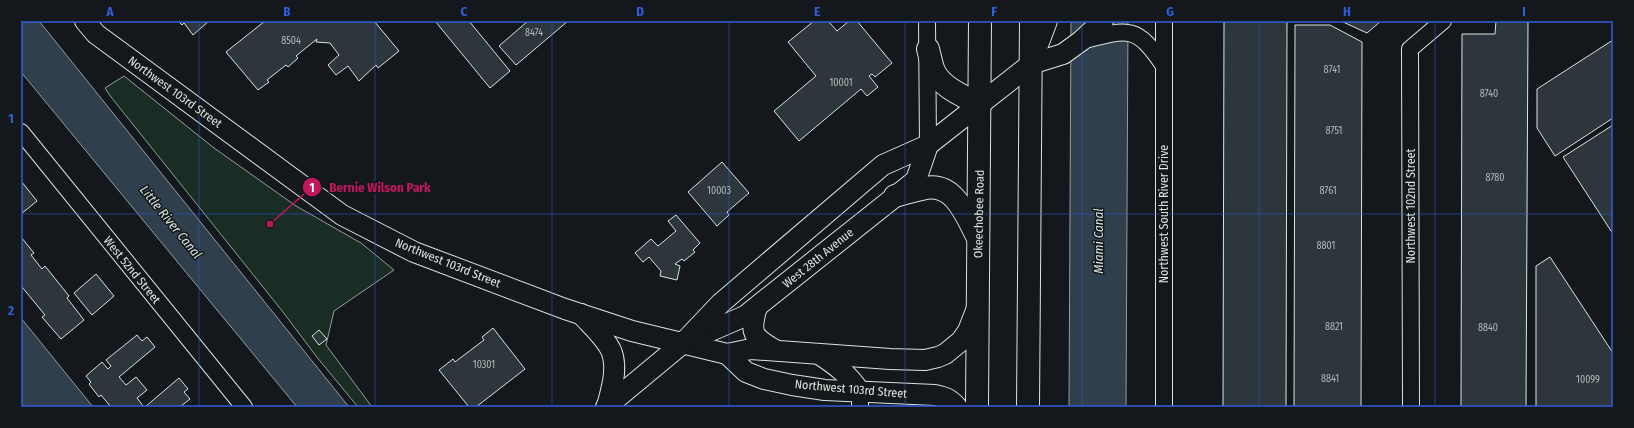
<svg xmlns="http://www.w3.org/2000/svg" width="1634" height="428" font-family="'Fira Sans Condensed',sans-serif">
	<style>
		.green { fill: #1a2d24; stroke: #939e99 }
		.water { fill: #2f3f4d; stroke: #939e99 }
		.building { fill: #2c363c; stroke: #d8e6dc }
		.lines { fill: none; stroke-linecap: round; stroke-linejoin: round }
		.minor-casing { stroke: #d8e6dc; stroke-width: 18 }
		.major-casing { stroke: #d8e6dc; stroke-width: 22 }
		.highway-casing { stroke: #d8e6dc; stroke-width: 24 }
		.minor { stroke: #14181c; stroke-width: 16 }
		.major { stroke: #14181c; stroke-width: 20 }
		.highway { stroke: #14181c; stroke-width: 22 }
		.grid { fill: none; stroke: #305dd8; stroke-width: 1; stroke-opacity: 0.55 }
		.labels { text-anchor: middle; dominant-baseline: central; stroke-width: 3; stroke-linejoin: round; paint-order: stroke }
		.number-label { font-size: 10px; fill: #adbab4 }
		.street-label { font-size: 12px; fill: #d8e6dc; stroke: #14181c }
		.water-label { font-size: 13px; font-style: italic; fill: #d8e6dc; stroke: #14181c }
		.leader { fill: none; stroke: #c2185b; stroke-width: 1.5 }
		.callout-dot { fill: #c2185b; stroke: #14181c; stroke-width: 1.5 }
		.mark-label { font-size: 12px; text-anchor: middle; font-weight: bold; fill: #fff }
		.callout-label { font-size: 13px; text-anchor: middle; font-weight: bold; fill: #c2185b; stroke: #14181c; stroke-width: 3; stroke-linejoin: round; paint-order: stroke }
		.neatline { fill: none; stroke: #305dd8; stroke-width: 1.5 }
		.grid-label { font-size: 13px; text-anchor: middle; font-weight: bold; fill: #305dd8 }
	</style>
	<rect width="100%" height="100%" fill="#14181c"/>
	<path class="green" d="M124 76 214 148 296 206 361 243 394 270 334 311 326 345 372 407H358L316 356 283 312 111 97 105 88Z"/>
	<g class="water">
		<path d="M21 21H39L349 407H297L21 72Z"/>
		<path d="M1071 21H1128L1126 407H1069Z"/>
		<path d="M21 318 93 407H21Z"/>
	</g>
	<g class="building">
		<path d="M178 21H209L193 35 184 23 182 25Z"/>
		<path d="M265 21H374L399 51 378 68 376 65 359 81 348 66 336 75 328 65 339 55 330 43 316 42 317 39 296 56 298 58 288 67 286 65 267 80 269 82 258 90 226 52Z"/>
		<path d="M435 21H469L510 71 490 88Z"/>
		<path d="M528 21H568L516 65 499 46Z"/>
		<path d="M814 21H828L837 31 849 21H857L892 63 875 77 872 74 869 76 878 87 867 96 861 89 799 141 774 111 816 76 788 42Z"/>
		<path d="M1224 21H1287L1286 407H1223Z"/>
		<path d="M1341 21H1381L1367 33Z"/>
		<path d="M1496 21H1528L1526 407H1461L1462 34H1495Z"/>
		<path d="M1295 25H1330L1362 42 1361 407H1294Z"/>
		<path d="M1613 40V118L1555 156 1537 128V89Z"/>
		<path d="M1613 125V234L1563 157Z"/>
		<path d="M722 162 749 193 727 212 729 215 717 226 688 192Z"/>
		<path d="M21 181 37 201 21 214Z"/>
		<path d="M676 215 700 243 693 250 695 252 684 261 682 259 675 264 680 266 677 280 660 276 661 271 649 257 643 262 635 253 651 239 658 246 676 231 668 221Z"/>
		<path d="M21 237 34 253 31 255 42 269 45 266 69 296 67 298 84 320 61 339 42 317 45 315 22 287 21 288Z"/>
		<path d="M1550 257 1613 353V407H1536V266Z"/>
		<path d="M96 274 114 296 92 315 74 293Z"/>
		<path d="M493 328 525 369 476 407H469L439 370 453 359 455 362 484 340 482 337Z"/>
		<path d="M319 330 327 339 319 345 312 336Z"/>
		<path d="M137 335 142 341 147 337 155 347 119 377 126 385 136 377 147 390 137 398 144 407H111L101 395 99 397 89 384 91 382 86 376 102 362 108 369 111 366 106 360Z"/>
		<path d="M179 378 188 389 184 392 190 399 180 407H145Z"/>
	</g>
	<g class="lines">
		<g class="minor-casing">
			<g id="minor">
				<path d="M927 21 928 145"/>
				<path d="M1081 41C1128 29 1136 24 1164 66"/>
				<path d="M21 132 244 407"/>
				<path d="M860 407V392"/>
				<path d="M1164 407V21"/>
				<path d="M1411 407 1410 49 1443 21"/>
			</g>
		</g>
		<g class="major-casing">
			<g id="major">
				<path d="M85 21 96 34 342 215 414 252 565 309 632 331 727 354 751 349 890 359 925 360 938 357 945 354 961 341 968 331 977 308"/>
				<path d="M1032 61 1047 21"/>
				<path d="M757 307C749 334 753 337 775 350"/>
				<path d="M581 314C590 324 601 334 608 345 620 362 612 388 607 406"/>
				<path d="M690 340 745 316 916 180 928 145"/>
				<path d="M727 354 746 372 764 379 792 385 825 390 935 395C945 397 950 399 957 407"/>
				<path d="M819 354C837 366 848 374 860 392"/>
				<path d="M606 407 683 343 721 303 883 165 928 145 1031 64 1063 54 1081 41 1103 21"/>
			</g>
		</g>
		<g class="highway-casing">
			<g id="highway">
				<path d="M928 49C930 56 931 64 934 71 942 88 964 96 980 105"/>
				<path d="M895 196C905 193 916 190 926 188 955 182 967 218 978 238"/>
				<path d="M977 407 980 21"/>
				<path d="M1028 407 1031 21"/>
			</g>
		</g>
		<use href="#minor" class="minor"/>
		<use href="#major" class="major"/>
		<use href="#highway" class="highway"/>
	</g>
	<path class="grid" d="M199 21V407M375 21V407M552 21V407M729 21V407M905 21V407M1082 21V407M1259 21V407M1435 21V407M21 214H1613"/>
	<g class="labels">
		<g class="number-label">
			<text x="534" y="33">8474</text>
			<text x="291" y="41">8504</text>
			<text x="1332" y="70">8741</text>
			<text x="841" y="83">10001</text>
			<text x="1489" y="94">8740</text>
			<text x="1334" y="131">8751</text>
			<text x="1495" y="178">8780</text>
			<text x="719" y="191">10003</text>
			<text x="1328" y="191">8761</text>
			<text x="1326" y="246">8801</text>
			<text x="1334" y="327">8821</text>
			<text x="1488" y="328">8840</text>
			<text x="484" y="365">10301</text>
			<text x="1330" y="379">8841</text>
			<text x="1588" y="380">10099</text>
		</g>
		<g class="street-label">
			<text transform="translate(175 92) rotate(36)">Northwest 103rd Street</text>
			<text transform="translate(1411 206) rotate(-90)">Northwest 102nd Street</text>
			<text transform="translate(979 214) rotate(-89)">Okeechobee Road</text>
			<text transform="translate(1164 214) rotate(-90)">Northwest South River Drive</text>
			<text transform="translate(818 258) rotate(-39)">West 28th Avenue</text>
			<text transform="translate(448 263) rotate(22)">Northwest 103rd Street</text>
			<text transform="translate(132 270) rotate(51)">West 52nd Street</text>
			<text transform="translate(851 389) rotate(5)">Northwest 103rd Street</text>
		</g>
		<g class="water-label">
			<text transform="translate(171 222) rotate(51)">Little River Canal</text>
			<text transform="translate(1098 241) rotate(-90)">Miami Canal</text>
		</g>
	</g>
	<path class="leader" d="M270 224L312 187"/>
	<g class="callout-dot">
		<circle cx="270" cy="224" r="4"/>
		<circle cx="312" cy="187" r="10"/>
	</g>
	<g class="mark-label">
		<text x="312" y="192">1</text>
	</g>
	<g class="callout-label">
		<text x="380" y="192">Bernie Wilson Park</text>
	</g>
	<rect width="1634" height="428" fill="none" stroke="#14181c" stroke-width="44"/>
	<rect x="22" y="22" width="1590" height="384" class="neatline"/>
	<g class="grid-label">
		<text x="110" y="16">A</text>
		<text x="287" y="16">B</text>
		<text x="464" y="16">C</text>
		<text x="640" y="16">D</text>
		<text x="817" y="16">E</text>
		<text x="994" y="16">F</text>
		<text x="1170" y="16">G</text>
		<text x="1347" y="16">H</text>
		<text x="1524" y="16">I</text>
		<text x="11" y="123">1</text>
		<text x="11" y="315">2</text>
	</g>
</svg>
